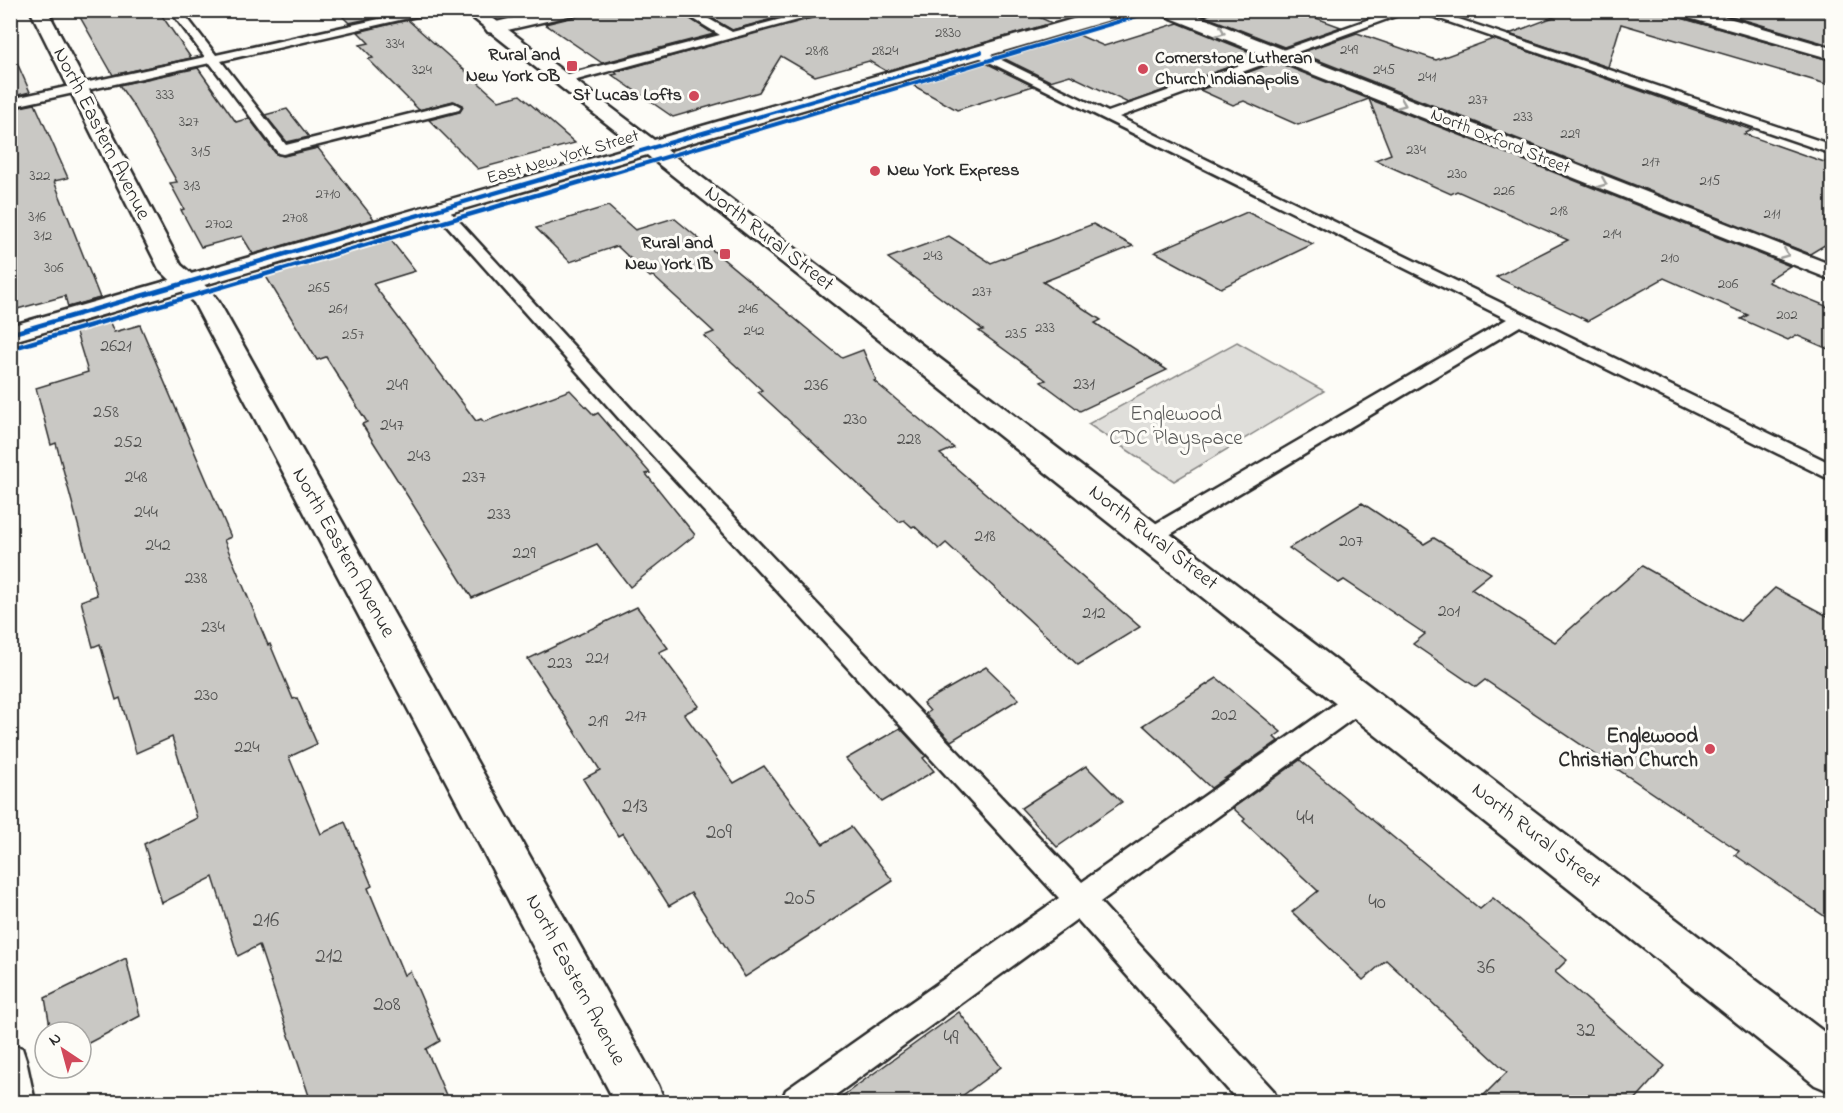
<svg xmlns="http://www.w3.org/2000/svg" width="1843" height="1113" font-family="'Indie Flower',sans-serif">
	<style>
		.green { fill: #dfdeda; stroke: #858482; stroke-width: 1.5 }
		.building { fill: #c9c8c4; stroke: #2b2b2b; stroke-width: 1.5 }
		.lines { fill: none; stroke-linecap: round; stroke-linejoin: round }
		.service-casing { stroke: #2b2b2b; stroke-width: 5 }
		.minor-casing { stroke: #2b2b2b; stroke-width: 5 }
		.secondary-casing { stroke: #2b2b2b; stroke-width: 5 }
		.service { fill: #fdfcf7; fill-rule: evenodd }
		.minor { fill: #fdfcf7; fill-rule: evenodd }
		.secondary { fill: #fdfcf7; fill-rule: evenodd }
		.cycleway-far1-casing { stroke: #fdfcf7; stroke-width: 6 }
		.cycleway-casing { stroke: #fdfcf7; stroke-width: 8 }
		.cycleway-far1 { stroke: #0057b8; stroke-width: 4 }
		.cycleway { stroke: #0057b8; stroke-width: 4.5 }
		.oneway { stroke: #9e9e9b }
		.poi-dot { fill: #d1495b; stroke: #fdfcf7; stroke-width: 2 }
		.labels { text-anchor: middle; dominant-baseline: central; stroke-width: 6; stroke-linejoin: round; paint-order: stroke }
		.far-number-label { font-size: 15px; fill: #525251 }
		.far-poi-label { font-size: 18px; font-weight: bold; fill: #2b2b2b; stroke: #fdfcf7; text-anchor: end }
		.far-street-label { font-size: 18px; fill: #2b2b2b; stroke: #fdfcf7 }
		.number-label { font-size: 18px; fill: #525251 }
		.street-label { font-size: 21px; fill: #2b2b2b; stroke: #fdfcf7 }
		.park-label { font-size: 21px; fill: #585857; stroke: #fdfcf7 }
		.poi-label { font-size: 21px; font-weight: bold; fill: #2b2b2b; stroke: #fdfcf7; text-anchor: end }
		.near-number-label { font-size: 21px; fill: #525251 }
	</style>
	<rect width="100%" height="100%" fill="#fdfcf7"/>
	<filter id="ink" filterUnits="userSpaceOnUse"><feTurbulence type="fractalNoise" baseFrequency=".0167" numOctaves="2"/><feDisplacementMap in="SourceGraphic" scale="12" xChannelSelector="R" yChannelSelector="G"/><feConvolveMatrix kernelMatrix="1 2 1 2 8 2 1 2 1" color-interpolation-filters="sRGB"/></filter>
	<g filter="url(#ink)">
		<path class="green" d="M1237 342 1324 391 1174 481 1088 424Z"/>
		<g class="building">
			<path d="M76 10H158L191 58 113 75Z"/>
			<path d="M336 10H397L399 12 349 23Z"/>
			<path d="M581 10H677L714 34 602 63 545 24 578 16Z"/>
			<path d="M698 10H804L732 30Z"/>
			<path d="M837 10H1024L1052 23 886 71 869 61 815 76 781 56 759 92 673 117 612 75 617 74 615 72Z"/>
			<path d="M1221 10H1294L1341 27 1284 47 1204 16Z"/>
			<path d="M1572 10H1671L1674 16 1833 61V86L1621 24 1608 67 1509 34Z"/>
			<path d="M1711 10H1833V46Z"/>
			<path d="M408 20 499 101 520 95 575 143 478 169 429 120 460 112 462 105 453 101 419 110 368 59 373 58 360 45 369 43 358 32Z"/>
			<path d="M1178 23 1260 56 1128 103 1070 75 1050 81 997 55 1074 33 1104 46Z"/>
			<path d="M1357 33 1436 60 1493 39 1752 130 1744 134 1833 165V240L1810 254 1300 53Z"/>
			<path d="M10 47 30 92 10 97Z"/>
			<path d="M980 60 1033 86 957 110 907 82Z"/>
			<path d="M1276 62 1369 99 1298 125 1244 101 1233 105 1200 90Z"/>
			<path d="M198 68 236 122 249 118 276 154 284 156 318 148 374 219 253 254 242 236 201 247 181 210 184 209 170 183 177 182 135 108 119 85Z"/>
			<path d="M1369 99 1790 266 1769 279 1771 280 1768 282 1833 309V351L1796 335 1788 340 1741 319 1748 315 1664 278 1588 321 1496 277 1568 240 1457 191 1451 194 1375 160 1391 154Z"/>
			<path d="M35 104 68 178 54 181 100 298 68 307 65 296 10 311V109Z"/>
			<path d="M287 109 309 137 287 142 265 115Z"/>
			<path d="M608 206 635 230 674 218 842 358 863 350 876 380 874 381 954 448 940 454 1140 627 1078 665 946 543 939 549 914 526 912 527 904 520 899 522 758 392 762 390 704 336 714 332 653 276 650 277 617 246 570 262 536 228Z"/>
			<path d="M1247 212 1313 244 1221 288 1155 252Z"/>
			<path d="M1093 224 1133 246 1043 282 1101 320 1095 323 1167 370 1080 411 1041 382 1046 380 979 331 983 330 888 258 949 236 991 263Z"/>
			<path d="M386 234 415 271 373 284 476 421 481 419 484 422 570 390 594 415 598 413 650 473 646 474 695 535 630 587 597 544 472 598 362 424 367 422 326 357 317 360 262 270Z"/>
			<path d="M107 316 114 332 140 325 231 537 224 540 268 645 270 644 293 699 297 698 317 744 289 757 321 834 345 822 372 886 368 888 404 975 410 971 440 1041 426 1049 449 1102H311L259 945 238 956 213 877 162 903 144 844 197 818 172 737 136 753 120 698 116 700 100 644 93 647 81 601 97 595 56 443 51 445 36 388 88 372 74 326Z"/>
			<path d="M1362 503 1424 544 1434 538 1491 573 1471 589 1555 642 1642 566 1740 621 1775 588 1833 619V922L1735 855 1739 851 1485 680 1476 687 1413 644 1425 634 1344 580 1339 583 1289 548Z"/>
			<path d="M637 607 668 648 659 652 699 706 684 714 734 783 764 766 823 844 851 827 893 881 745 977 691 893 669 906 623 833 618 836 583 779 600 770 528 659Z"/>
			<path d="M986 667 1019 699 951 741 925 714 930 711 923 703Z"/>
			<path d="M1217 678 1281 732 1274 737 1278 741 1211 788 1143 725Z"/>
			<path d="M900 728 926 756 923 758 934 771 882 802 846 759Z"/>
			<path d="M1300 760 1480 909 1493 898 1567 960 1555 972 1665 1066 1633 1102H1477L1507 1072 1386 960 1363 980 1292 912 1318 891 1243 821 1245 819 1233 808Z"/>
			<path d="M1086 766 1122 802 1057 847 1021 808Z"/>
			<path d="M126 958 140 1016 81 1047V1032H51L45 998Z"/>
			<path d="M959 1012 1001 1067 954 1102H834Z"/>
		</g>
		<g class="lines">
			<g class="service-casing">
				<g id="service">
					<path d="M170 10H181L216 55 420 10H443L221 61 286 145 454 103 461 107 459 110 283 154 278 153 210 63 10 107V99L205 57Z"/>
					<path d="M679 10H693L732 32 815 10H835L562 84 556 80 557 77 720 35Z"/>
					<path d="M1395 10H1412L1119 117 1832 464V479L1825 477 1520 326 1159 541 1151 544 1143 541 1140 536 1143 531 1507 319 971 53 977 49 981 50 1108 112Z"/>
					<path d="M1414 10H1432L1832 145V154Z"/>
					<path d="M441 205 446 207 636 414 1082 882 1352 692 1361 689 1370 692 1374 699 1370 706 1100 902 1273 1090 1278 1102H1239L1077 919 826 1102H781L786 1090 1059 898 622 422 436 213 433 210Z"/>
					<path d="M10 1044 22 1048 26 1060 35 1102H10Z"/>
				</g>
			</g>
			<g class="minor-casing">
				<g id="minor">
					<path d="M30 10H47L181 265 209 289 219 302 658 1085 665 1102H615L194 303 159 269Z"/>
					<path d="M547 10H579L577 14 494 33 488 32 485 28 488 24Z"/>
					<path d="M1159 10H1183L1832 265V280L1161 14Z"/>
					<path d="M1673 10H1701L1832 48V59L1675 14Z"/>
				</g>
			</g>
			<g class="secondary-casing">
				<path id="secondary" d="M463 10H482L654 140 1104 10H1132L1130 14 666 150 1832 1038V1092L1815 1085 647 155 10 342V326L635 146Z"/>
			</g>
			<use href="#service" class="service"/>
			<use href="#minor" class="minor"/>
			<use href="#secondary" class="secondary"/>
			<g class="cycleway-far1-casing">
				<g id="cycleway-far1">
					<path d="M555 176 981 52"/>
					<path d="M603 176 1157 10"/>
				</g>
			</g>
			<g class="cycleway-casing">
				<g id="cycleway">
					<path d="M10 334 560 174"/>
					<path d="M10 349 608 174"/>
				</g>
			</g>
			<use href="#cycleway-far1" class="cycleway-far1"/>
			<use href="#cycleway" class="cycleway"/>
		</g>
		<defs><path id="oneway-chevron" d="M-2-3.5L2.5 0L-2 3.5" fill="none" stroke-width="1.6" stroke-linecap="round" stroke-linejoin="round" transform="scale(1.5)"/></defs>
		<g class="oneway">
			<use href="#oneway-chevron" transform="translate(1221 32) rotate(22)"/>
			<use href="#oneway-chevron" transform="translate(1402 104) rotate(22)"/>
			<use href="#oneway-chevron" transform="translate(1603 183) rotate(22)"/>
			<use href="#oneway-chevron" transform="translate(1785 254) rotate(22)"/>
		</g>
	</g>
	<g class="poi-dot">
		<rect x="566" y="60" width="12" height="12" rx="3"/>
		<circle cx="1143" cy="69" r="6"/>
		<circle cx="694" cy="96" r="6"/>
		<circle cx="875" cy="171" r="6"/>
		<rect x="719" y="248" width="12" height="12" rx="3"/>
		<circle cx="1710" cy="749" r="6"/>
	</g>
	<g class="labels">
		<g class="far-number-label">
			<text x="948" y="33">2830</text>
			<text x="395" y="44">334</text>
			<text x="1349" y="50">249</text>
			<text x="817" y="51">2818</text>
			<text x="885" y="51">2824</text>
			<text x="422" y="70">324</text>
			<text x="1384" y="70">245</text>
			<text x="1427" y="77">241</text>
			<text x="165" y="95">333</text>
			<text x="1478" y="100">237</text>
			<text x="1523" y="117">233</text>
			<text x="189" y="122">327</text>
			<text x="1570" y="134">229</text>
			<text x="1416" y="150">234</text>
			<text x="201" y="152">315</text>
			<text x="1651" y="162">217</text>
			<text x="1457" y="174">230</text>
			<text x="40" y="176">322</text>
			<text x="1710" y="181">215</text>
			<text x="192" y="186">313</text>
			<text x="1504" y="191">226</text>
			<text x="328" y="194">2710</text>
			<text x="1559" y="211">218</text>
			<text x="1772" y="214">211</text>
			<text x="37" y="217">316</text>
			<text x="295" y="218">2708</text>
			<text x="219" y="224">2702</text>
			<text x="1612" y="234">214</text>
			<text x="43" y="236">312</text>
			<text x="933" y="256">243</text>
			<text x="1670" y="258">210</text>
			<text x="54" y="268">306</text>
			<text x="1728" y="284">206</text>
			<text x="319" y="288">265</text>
			<text x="982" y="292">237</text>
			<text x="338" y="309">261</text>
			<text x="748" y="309">246</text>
			<text x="1787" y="315">202</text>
			<text x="1045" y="328">233</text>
			<text x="754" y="331">242</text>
			<text x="1016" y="334">235</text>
			<text x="353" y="335">257</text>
		</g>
		<g class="far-poi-label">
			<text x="560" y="56">Rural and<tspan x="560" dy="21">New York OB</tspan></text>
			<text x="1155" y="59" text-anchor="start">Cornerstone Lutheran<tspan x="1155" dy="21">Church Indianapolis</tspan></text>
			<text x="682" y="96">St Lucas Lofts</text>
			<text x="887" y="171" text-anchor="start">New York Express</text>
			<text x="713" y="244">Rural and<tspan x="713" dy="21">New York IB</tspan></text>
		</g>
		<g class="far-street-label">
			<text transform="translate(1500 142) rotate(22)">North Oxford Street</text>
			<text transform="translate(563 158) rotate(-16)">East New York Street</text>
		</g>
		<g class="number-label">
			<text x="116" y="347">2621</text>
			<text x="1084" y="385">231</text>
			<text x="397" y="386">249</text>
			<text x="816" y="386">236</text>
			<text x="106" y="413">258</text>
			<text x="855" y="420">230</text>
			<text x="392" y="426">247</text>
			<text x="909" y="440">228</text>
			<text x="128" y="443">252</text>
			<text x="419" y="457">243</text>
			<text x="136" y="478">248</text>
			<text x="474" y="478">237</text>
			<text x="146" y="513">244</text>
			<text x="499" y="515">233</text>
			<text x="985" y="537">218</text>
			<text x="1351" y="542">207</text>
			<text x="158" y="546">242</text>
			<text x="524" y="554">229</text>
			<text x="196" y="579">238</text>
			<text x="1449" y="612">201</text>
			<text x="1094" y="614">212</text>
			<text x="213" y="628">234</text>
			<text x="597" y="659">221</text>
			<text x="560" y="664">223</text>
			<text x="206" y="696">230</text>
			<text x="1224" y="716">202</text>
			<text x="636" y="717">217</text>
			<text x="598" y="722">219</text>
			<text x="247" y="748">224</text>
		</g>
		<g class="street-label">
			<text transform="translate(101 134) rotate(63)">North Eastern Avenue</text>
			<text transform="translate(769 239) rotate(38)">North Rural Street</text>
			<text transform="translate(1153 538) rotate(38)">North Rural Street</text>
			<text transform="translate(343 553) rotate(61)">North Eastern Avenue</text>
			<text transform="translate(1536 836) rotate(38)">North Rural Street</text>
			<text transform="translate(575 980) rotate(62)">North Eastern Avenue</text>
		</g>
		<g class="park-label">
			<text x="1176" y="415">Englewood<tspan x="1176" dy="24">CDC Playspace</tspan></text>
		</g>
		<g class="poi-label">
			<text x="1698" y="737">Englewood<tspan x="1698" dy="24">Christian Church</tspan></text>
		</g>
		<g class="near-number-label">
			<text x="635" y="807">213</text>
			<text x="1305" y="819">44</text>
			<text x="719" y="833">209</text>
			<text x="800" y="899">205</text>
			<text x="1377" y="903">40</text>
			<text x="266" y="921">216</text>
			<text x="329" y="957">212</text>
			<text x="1486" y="968">36</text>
			<text x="387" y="1005">208</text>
			<text x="1586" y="1031">32</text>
			<text x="951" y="1039">49</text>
		</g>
	</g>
	<rect width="1843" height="1113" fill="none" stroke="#fdfcf7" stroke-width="36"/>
	<rect x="18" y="18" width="1807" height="1077" fill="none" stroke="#2b2b2b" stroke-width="2" filter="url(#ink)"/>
	<g transform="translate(63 1050) rotate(324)"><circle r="28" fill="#fdfcf7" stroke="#a9a8a5" stroke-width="1.5"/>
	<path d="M0-4.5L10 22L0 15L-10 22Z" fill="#d1495b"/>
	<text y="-9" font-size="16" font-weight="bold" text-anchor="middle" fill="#2b2b2b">N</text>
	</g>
</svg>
